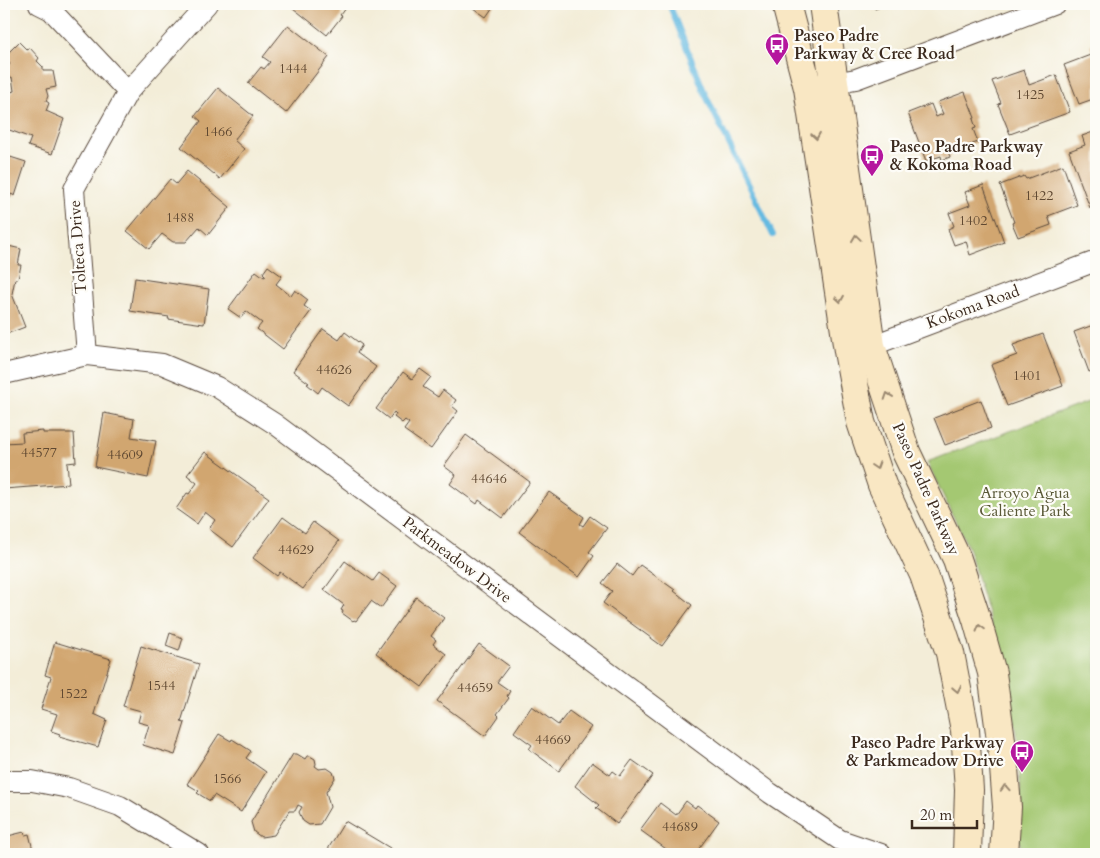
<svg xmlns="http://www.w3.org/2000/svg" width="1100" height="858" font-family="Cardo,serif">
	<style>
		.green { fill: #a4c872; stroke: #707948 }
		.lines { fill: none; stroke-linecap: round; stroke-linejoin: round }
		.stream { stroke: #65bae1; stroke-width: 6 }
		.building { fill: #d1a66f }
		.minor-casing { stroke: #57473a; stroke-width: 22 }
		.secondary-casing { stroke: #57473a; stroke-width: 30 }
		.minor { stroke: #fff; stroke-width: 20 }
		.secondary { stroke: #f9e7c3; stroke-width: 28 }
		.oneway { stroke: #9a8870 }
		.labels { text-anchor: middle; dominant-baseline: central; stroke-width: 4.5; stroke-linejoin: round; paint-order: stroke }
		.number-label { font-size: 14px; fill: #604932 }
		.poi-label { font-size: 16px; font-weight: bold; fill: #3b2a1e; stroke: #fdfcf7; text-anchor: start }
		.street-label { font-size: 16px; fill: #3b2a1e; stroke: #fdfcf7 }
		.park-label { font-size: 16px; fill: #5a5937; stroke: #fdfcf7 }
	</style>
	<rect width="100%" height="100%" fill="#fdfcf7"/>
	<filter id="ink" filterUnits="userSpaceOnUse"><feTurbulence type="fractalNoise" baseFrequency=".02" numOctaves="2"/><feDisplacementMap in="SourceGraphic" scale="10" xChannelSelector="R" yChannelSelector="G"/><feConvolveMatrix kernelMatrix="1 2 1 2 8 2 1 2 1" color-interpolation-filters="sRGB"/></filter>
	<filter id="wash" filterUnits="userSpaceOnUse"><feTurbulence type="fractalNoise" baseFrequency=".0096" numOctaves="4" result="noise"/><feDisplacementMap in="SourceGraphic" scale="20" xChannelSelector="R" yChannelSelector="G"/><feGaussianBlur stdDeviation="1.12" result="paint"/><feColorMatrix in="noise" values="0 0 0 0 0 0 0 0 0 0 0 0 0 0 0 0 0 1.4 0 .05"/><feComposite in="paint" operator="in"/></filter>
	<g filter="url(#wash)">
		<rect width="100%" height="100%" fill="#f3edd8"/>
		<path class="green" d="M1096 399V854H1022L1019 838 1021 794 1016 732 1000 653 968 547 927 462Z"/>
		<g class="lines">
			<path class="stream" d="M669 4 706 96 773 235"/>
		</g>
		<g id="blocks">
			<g class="building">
				<path d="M288 4H348L340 15 342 16 327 35Z"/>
				<path d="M475 4H495L486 17 473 8Z"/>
				<path d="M873 4H889L875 9Z"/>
				<path d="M288 25 329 57 286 113 248 83 261 67 264 69 270 62 263 57Z"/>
				<path d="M19 42 27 50 30 48 39 58 37 61 43 67V71H53L56 87 46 89 48 96 46 101 49 103 46 111 64 119 52 154 28 146 31 138 4 128 5 111 4 110V93L10 96 11 92 14 91 12 77 10 78 4 71 10 64 4 57Z"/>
				<path d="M1096 43V98L1079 104 1064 65 1093 54 1090 45Z"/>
				<path d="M1024 70 1029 85 1056 75 1070 112 1010 134 998 104 1001 103 992 81Z"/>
				<path d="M218 88 253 116 234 140 244 149 220 179 181 147 201 121 195 116Z"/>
				<path d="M965 92 975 118 973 119 976 128 973 129 978 142 949 153 950 157 942 160 941 156 926 161 908 113 931 104 936 117 943 114 938 102Z"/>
				<path d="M1096 131V206L1090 208 1069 151 1085 145 1082 136Z"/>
				<path d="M4 155 26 162 15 196 11 194 4 217Z"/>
				<path d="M1063 165 1077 205 1048 216 1051 225 1018 237 1012 223 1014 222 1000 185 1024 176 1026 179Z"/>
				<path d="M187 171 230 207 208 235 199 227 186 242H173L162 234 149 249 127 231 170 179 176 184Z"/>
				<path d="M983 185 1004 242 970 255 966 241 954 245 948 229 954 226 949 213 970 205 965 192Z"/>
				<path d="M4 245 21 249 18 265H21L18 279H15L12 294 25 327 4 335Z"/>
				<path d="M268 266 282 276 276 284 291 296 295 290 308 300 304 306 311 311 283 349 257 329 262 323 246 311 241 318 228 309 256 271 264 277 266 276 263 273Z"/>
				<path d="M135 278 209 289 204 324 168 319 169 317 130 311Z"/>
				<path d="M1096 324V369L1089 372 1074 332Z"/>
				<path d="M323 329 339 340 345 332 362 345 357 353 376 367 348 406 322 387 318 393 307 384 309 383 293 371Z"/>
				<path d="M1043 334 1063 386 1007 406 991 365 1017 355 1013 345Z"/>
				<path d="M420 369 431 377 423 387 438 397 443 390 456 400 452 406 458 411 431 449 404 430 409 423 405 420 402 423 394 417 396 414 394 412 389 419 376 409 403 372 412 379Z"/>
				<path d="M981 400 991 428 945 445 934 418Z"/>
				<path d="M104 413 134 419 131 437 156 441 148 478 95 467Z"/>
				<path d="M43 431V433H74L76 462 67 463 69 484 4 489V443L23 442 22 433Z"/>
				<path d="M466 435 530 482 503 518 479 500 477 504 450 484 456 475 444 466Z"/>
				<path d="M205 452 269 498 233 547 209 529 215 520 205 512 197 524 176 509 187 493 189 494 197 483 187 475Z"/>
				<path d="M549 492 584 517 580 524 583 526 590 516 607 528 589 552 594 556 579 577 519 532Z"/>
				<path d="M283 517 305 533 313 522 339 541 303 589 280 572 277 576 253 558Z"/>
				<path d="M345 561 373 581 379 573 397 586 381 608 371 601 356 621 354 620 353 621 342 613 343 611 341 610 344 605 324 590Z"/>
				<path d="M617 564 632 576 640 565 675 590 674 591 692 605 662 646 603 603 612 591 602 583Z"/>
				<path d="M416 597 444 618 431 636 436 640 433 644 446 654 422 687 376 653Z"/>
				<path d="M170 633 183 638 179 651 166 646Z"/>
				<path d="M55 642 111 659 94 714 107 720 98 747 59 736 60 734 51 731 57 714 41 709 51 677 45 675Z"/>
				<path d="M479 644 509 666 497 682 510 691 507 696 509 698 497 714 499 716 485 736 437 701Z"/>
				<path d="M141 646 199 664 181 722 185 723 175 755 143 745 149 725 138 722 141 711 123 706Z"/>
				<path d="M532 706 558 725 569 711 591 727 559 771 529 749 532 745 514 732Z"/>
				<path d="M219 734 231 741 232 739 251 751 246 758 266 772 241 812 214 795 210 801 197 793 199 791 187 784Z"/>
				<path d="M293 754H297L305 759 307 756H310L315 759 316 764 315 766 319 769 327 768 333 772 335 778 326 792 330 807 320 824 309 825 303 821 299 812 302 807 298 805 295 811H289L274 835 261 837 254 832 251 822Z"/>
				<path d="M632 760 653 775 617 824 596 808 599 805 575 786 592 762 610 775 613 771 620 776Z"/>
				<path d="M686 801 695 808 697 805 719 821 695 854H673L640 830 660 803 676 815Z"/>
				<path d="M345 821 395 851 393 854H325Z"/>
				<path d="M24 832 25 835 29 834 34 854H4V837Z"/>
			</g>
		</g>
	</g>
	<g filter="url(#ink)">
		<use href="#blocks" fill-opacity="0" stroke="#57473a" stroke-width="1"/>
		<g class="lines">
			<g class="minor-casing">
				<g id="minor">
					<path d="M39 4 51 10 128 92"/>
					<path d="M821 85 856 79 1055 4"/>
					<path d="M858 348 871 346 1096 261"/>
					<path d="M87 355 74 189 128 92 207 4"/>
					<path d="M4 374 87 355 162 364 217 387 275 424 770 793 840 840 881 854"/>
					<path d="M4 781H32L69 788 120 806 199 854"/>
				</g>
			</g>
			<g class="secondary-casing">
				<g id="secondary">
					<path d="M786 4 808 88 848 351 861 422 882 485 924 575 950 653 965 730 969 790 967 854"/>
					<path d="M823 4 871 346 906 452 957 559 977 620 992 673 1003 755 1007 807 1004 854"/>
				</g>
			</g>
			<use href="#minor" class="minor"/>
			<use href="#secondary" class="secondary"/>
		</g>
		<defs><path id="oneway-chevron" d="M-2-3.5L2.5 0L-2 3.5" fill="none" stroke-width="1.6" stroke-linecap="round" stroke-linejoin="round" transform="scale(1.25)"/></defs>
		<g class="oneway">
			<use href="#oneway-chevron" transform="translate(816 136) rotate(81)"/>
			<use href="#oneway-chevron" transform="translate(856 238) rotate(-98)"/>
			<use href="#oneway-chevron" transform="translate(840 299) rotate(81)"/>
			<use href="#oneway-chevron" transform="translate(888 396) rotate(-109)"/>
			<use href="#oneway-chevron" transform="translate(876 466) rotate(72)"/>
			<use href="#oneway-chevron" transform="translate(980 628) rotate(-106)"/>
			<use href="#oneway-chevron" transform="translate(957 689) rotate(79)"/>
			<use href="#oneway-chevron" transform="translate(1005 788) rotate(-94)"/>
		</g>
	</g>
	<defs>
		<g id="bus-pin" transform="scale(1.25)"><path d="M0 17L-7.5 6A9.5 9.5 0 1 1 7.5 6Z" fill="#b5179e" stroke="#fdfcf7"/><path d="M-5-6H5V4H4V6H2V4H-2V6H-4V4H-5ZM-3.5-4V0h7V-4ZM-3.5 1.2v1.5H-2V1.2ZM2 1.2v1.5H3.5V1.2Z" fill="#fff"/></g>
	</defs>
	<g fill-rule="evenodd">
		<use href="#bus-pin" x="777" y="45"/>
		<use href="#bus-pin" x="872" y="156"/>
		<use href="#bus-pin" x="1022" y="752"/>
	</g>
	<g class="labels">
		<g class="number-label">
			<text x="293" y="68">1444</text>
			<text x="1030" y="94">1425</text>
			<text x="218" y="131">1466</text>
			<text x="1039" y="195">1422</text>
			<text x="180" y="217">1488</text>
			<text x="973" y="220">1402</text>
			<text x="334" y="369">44626</text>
			<text x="1027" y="375">1401</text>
			<text x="39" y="452">44577</text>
			<text x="125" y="454">44609</text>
			<text x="489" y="478">44646</text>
			<text x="296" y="549">44629</text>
			<text x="161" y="685">1544</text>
			<text x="475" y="687">44659</text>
			<text x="73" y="693">1522</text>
			<text x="553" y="739">44669</text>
			<text x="227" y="778">1566</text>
			<text x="680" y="826">44689</text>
		</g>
		<g class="poi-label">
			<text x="794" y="36">Paseo Padre<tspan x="794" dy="18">Parkway &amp; Cree Road</tspan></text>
			<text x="890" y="147">Paseo Padre Parkway<tspan x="890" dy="18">&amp; Kokoma Road</tspan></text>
			<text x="1004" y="743" text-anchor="end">Paseo Padre Parkway<tspan x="1004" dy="18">&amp; Parkmeadow Drive</tspan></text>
		</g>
		<g class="street-label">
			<text transform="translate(78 247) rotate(-94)">Tolteca Drive</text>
			<text transform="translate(973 307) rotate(-20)">Kokoma Road</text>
			<text transform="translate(926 489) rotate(66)">Paseo Padre Parkway</text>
			<text transform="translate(457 560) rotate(37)">Parkmeadow Drive</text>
		</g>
		<g class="park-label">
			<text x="1025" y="493">Arroyo Agua<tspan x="1025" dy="18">Caliente Park</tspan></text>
		</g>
	</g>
	<rect width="1100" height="858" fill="none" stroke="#fdfcf7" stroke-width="20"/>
	<path d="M912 820v8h65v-8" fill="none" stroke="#3b2a1e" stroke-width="2.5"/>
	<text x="920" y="820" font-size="15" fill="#3b2a1e" stroke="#fdfcf7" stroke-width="4" paint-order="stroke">20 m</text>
</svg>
